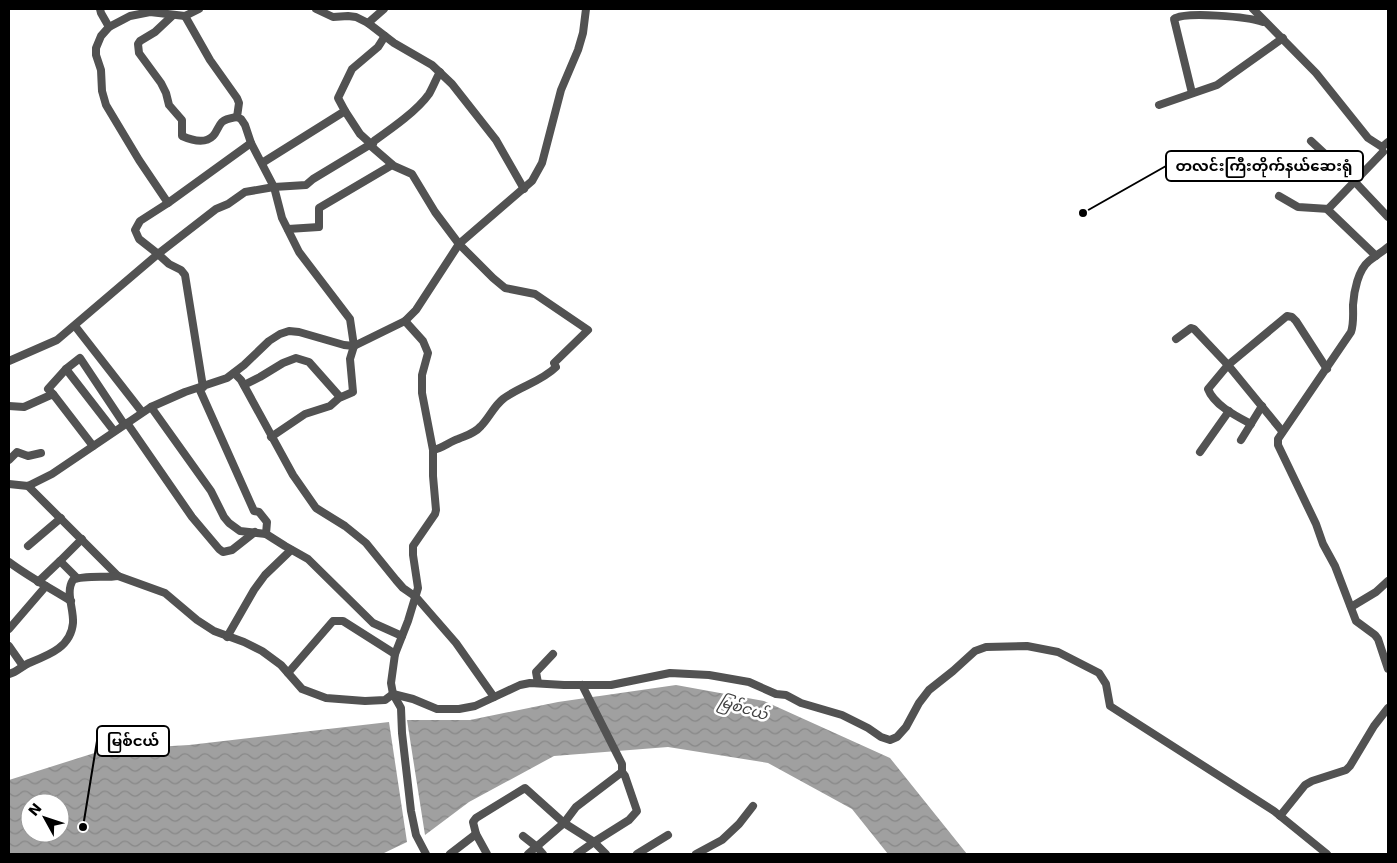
<svg xmlns="http://www.w3.org/2000/svg" width="1397" height="863" font-family="'DejaVu Sans','Noto Sans Myanmar',sans-serif">
	<style>
		.water { fill: url(#water-waves); fill-rule: evenodd }
		.lines { fill: none; stroke-linecap: round; stroke-linejoin: round }
		.minor { stroke: #525252; stroke-width: 8 }
		.labels { text-anchor: middle; dominant-baseline: central; stroke-width: 5; stroke-linejoin: round; paint-order: stroke }
		.water-label { font-size: 15px; font-style: italic; fill: #414141; stroke: #fff }
		.leader { fill: none; stroke: #000; stroke-width: 2 }
		.callout-dot { fill: #000; stroke: #fff; stroke-width: 2 }
		.callout { fill: #fff; stroke: #000; stroke-width: 2 }
		.callout-label { font-size: 15px; text-anchor: middle; font-weight: bold; fill: #000 }
	</style>
	<defs>
		<pattern id="water-waves" width="16" height="10" patternUnits="userSpaceOnUse" patternTransform="scale(1.25)"><rect width="16" height="10" fill="#a0a0a0"/><path d="M0 5q4-4 8 0t8 0" fill="none" stroke="#888"/></pattern>
	</defs>
	<rect width="100%" height="100%" fill="#fff"/>
	<g class="water">
		<path d="M676 685 764 701 890 758 967 854H888L852 809 768 763 668 747 554 756 469 802 425 835 407 720H470L558 702Z"/>
		<path d="M389 722 407 842 382 854H9V780L104 750 189 745ZM30 803H60V833H30Z"/>
	</g>
	<g class="lines">
		<g class="minor">
			<path d="M100 9 101 13 109 27"/>
			<path d="M316 9 333 17 348 16 356 17 368 23 394 43 432 65 452 84 496 140 524 189"/>
			<path d="M1253 9 1316 73 1368 138 1382 147 1388 142"/>
			<path d="M172 16 155 32 140 41 138 44 139 53 161 83 166 93 169 105 182 120V136C191 140 205 144 213 136 217 132 218 126 222 122 227 118 232 118 237 117"/>
			<path d="M185 16 210 60 237 98 239 103 237 117 241 119 245 125 251 143 274 187 282 218 299 252 350 319 354 346 350 359 353 392 339 398 330 406 305 414 271 437"/>
			<path d="M368 23 384 9"/>
			<path d="M1192 93 1174 19C1185 11 1249 17 1263 22"/>
			<path d="M1159 105 1217 85 1283 38"/>
			<path d="M1311 141 1355 182 1388 217"/>
			<path d="M262 163 345 111 338 98 352 69 378 47 385 36"/>
			<path d="M1279 196 1298 207 1329 209"/>
			<path d="M168 203 251 143"/>
			<path d="M288 229 319 227V208L392 165"/>
			<path d="M1388 247C1382 252 1375 256 1369 261 1358 270 1354 291 1353 305 1353 314 1354 323 1351 332L1278 439V445L1316 524 1323 544 1335 566 1356 621 1375 635 1378 639 1388 669"/>
			<path d="M1376 256 1328 210 1330 207 1383 152"/>
			<path d="M405 321 423 341 428 353 422 375V393L433 450V476L436 510 435 514 413 546V555L418 588 408 621 395 654 391 683 393 694 401 708 402 733 411 811 416 835 426 854"/>
			<path d="M75 326 142 412"/>
			<path d="M1176 339 1191 328 1194 329 1228 365 1282 431"/>
			<path d="M9 361 57 340 158 254 139 239 135 230 140 221 168 203 139 160 106 105 102 91 101 70 96 55V48L101 36 109 27 130 16 150 12 185 16 199 9"/>
			<path d="M66 369 114 431"/>
			<path d="M234 373 241 380 293 475 316 508 345 526 366 543 396 580 403 588 416 597 456 643 494 697"/>
			<path d="M244 385 260 377 283 363 296 358 309 362 340 397"/>
			<path d="M203 387 185 275 181 270 169 264 158 254 216 209 228 204 245 192 274 187 306 185 313 179 371 144 360 134 345 111"/>
			<path d="M199 388 254 511 259 512 267 522 266 534 285 546 308 559 373 623 402 636"/>
			<path d="M53 394 48 389 66 369 80 358 124 424"/>
			<path d="M9 406 24 407 53 394 93 446"/>
			<path d="M151 407 211 491 224 517 229 523 240 531 266 534"/>
			<path d="M127 423 192 517 219 549 223 552 232 550 255 532"/>
			<path d="M1251 424C1236 416 1214 405 1208 389L1228 365 1287 316 1292 317 1296 321 1327 369"/>
			<path d="M1241 440 1262 406"/>
			<path d="M433 450C443 448 449 442 458 439 467 435 474 434 481 426 489 418 494 406 503 399 520 386 541 382 556 367L554 363 588 330 535 294 505 288 493 278 459 244 435 212 412 174 394 166 372 147 374 141C391 129 417 111 429 94 433 87 436 79 440 72"/>
			<path d="M1200 452 1229 411"/>
			<path d="M9 460 17 452 28 456 41 453"/>
			<path d="M9 484 28 486 52 474 151 407 185 392 227 378 244 365 269 341 280 334 289 331 299 332 344 345 354 346 405 321 416 310 459 244 532 181 542 163 561 90 578 50 583 33 586 9"/>
			<path d="M28 486 118 576 165 593 197 620 214 631 244 642 262 651 281 665 302 689 326 698 365 701 385 700 393 694 413 699 437 709H459L475 706 520 685 530 683 564 685H611L670 673 709 675 749 682 776 694 786 695 801 703 842 715 868 728 881 737 890 740 897 737 906 727 919 703 929 690 953 671 975 651 986 647 1027 646 1058 652 1099 673 1106 684 1110 706 1274 811 1327 854"/>
			<path d="M28 546 61 518"/>
			<path d="M60 561 82 539"/>
			<path d="M9 562C29 577 50 588 71 601"/>
			<path d="M38 582 60 561 77 578"/>
			<path d="M1351 607 1376 592 1388 581"/>
			<path d="M9 629 46 586"/>
			<path d="M227 637 254 590 265 575 291 550"/>
			<path d="M9 646 23 666"/>
			<path d="M288 673 333 621H343L395 654"/>
			<path d="M9 674C17 672 22 666 29 663 49 655 71 647 73 623 74 609 65 592 73 580 83 575 106 578 118 576"/>
			<path d="M538 683 536 672 553 654"/>
			<path d="M1280 816 1305 785 1312 781 1346 770 1350 766 1374 726 1388 708"/>
			<path d="M476 834 473 822 476 818 525 788 564 823 594 842 606 854"/>
			<path d="M523 836 537 847 543 854"/>
			<path d="M450 854 476 834 487 854"/>
			<path d="M528 854 564 823 576 807 622 772V764L582 685"/>
			<path d="M577 854 594 842 629 820 637 811 625 776 622 772"/>
			<path d="M637 854 668 835"/>
			<path d="M696 854 722 840 739 824 753 806"/>
		</g>
	</g>
	<g class="labels">
		<g class="water-label">
			<text transform="translate(743 708) rotate(17)">မြစ်ငယ်</text>
		</g>
	</g>
	<path class="leader" d="M1083 213L1166 166M83 827L97 741"/>
	<g class="callout-dot">
		<circle cx="1083" cy="213" r="5"/>
		<circle cx="83" cy="827" r="5"/>
	</g>
	<g class="callout">
		<rect x="1166" y="151" width="197" height="30" rx="5"/>
		<rect x="97" y="726" width="72" height="30" rx="5"/>
	</g>
	<g class="callout-label">
		<text x="1264" y="171">တလင်းကြီးတိုက်နယ်ဆေးရုံ</text>
		<text x="133" y="746">မြစ်ငယ်</text>
	</g>
	<rect width="1397" height="863" fill="none" stroke="#000000" stroke-width="20"/>
	<g transform="translate(45 818) rotate(310)"><circle r="24" fill="#ffffff" stroke="#999999"/>
	<path d="M0-4L9 19L0 12L-9 19Z" fill="#000000"/>
	<text y="-8" font-size="14" font-weight="bold" text-anchor="middle" fill="#000000">N</text>
	</g>
</svg>
